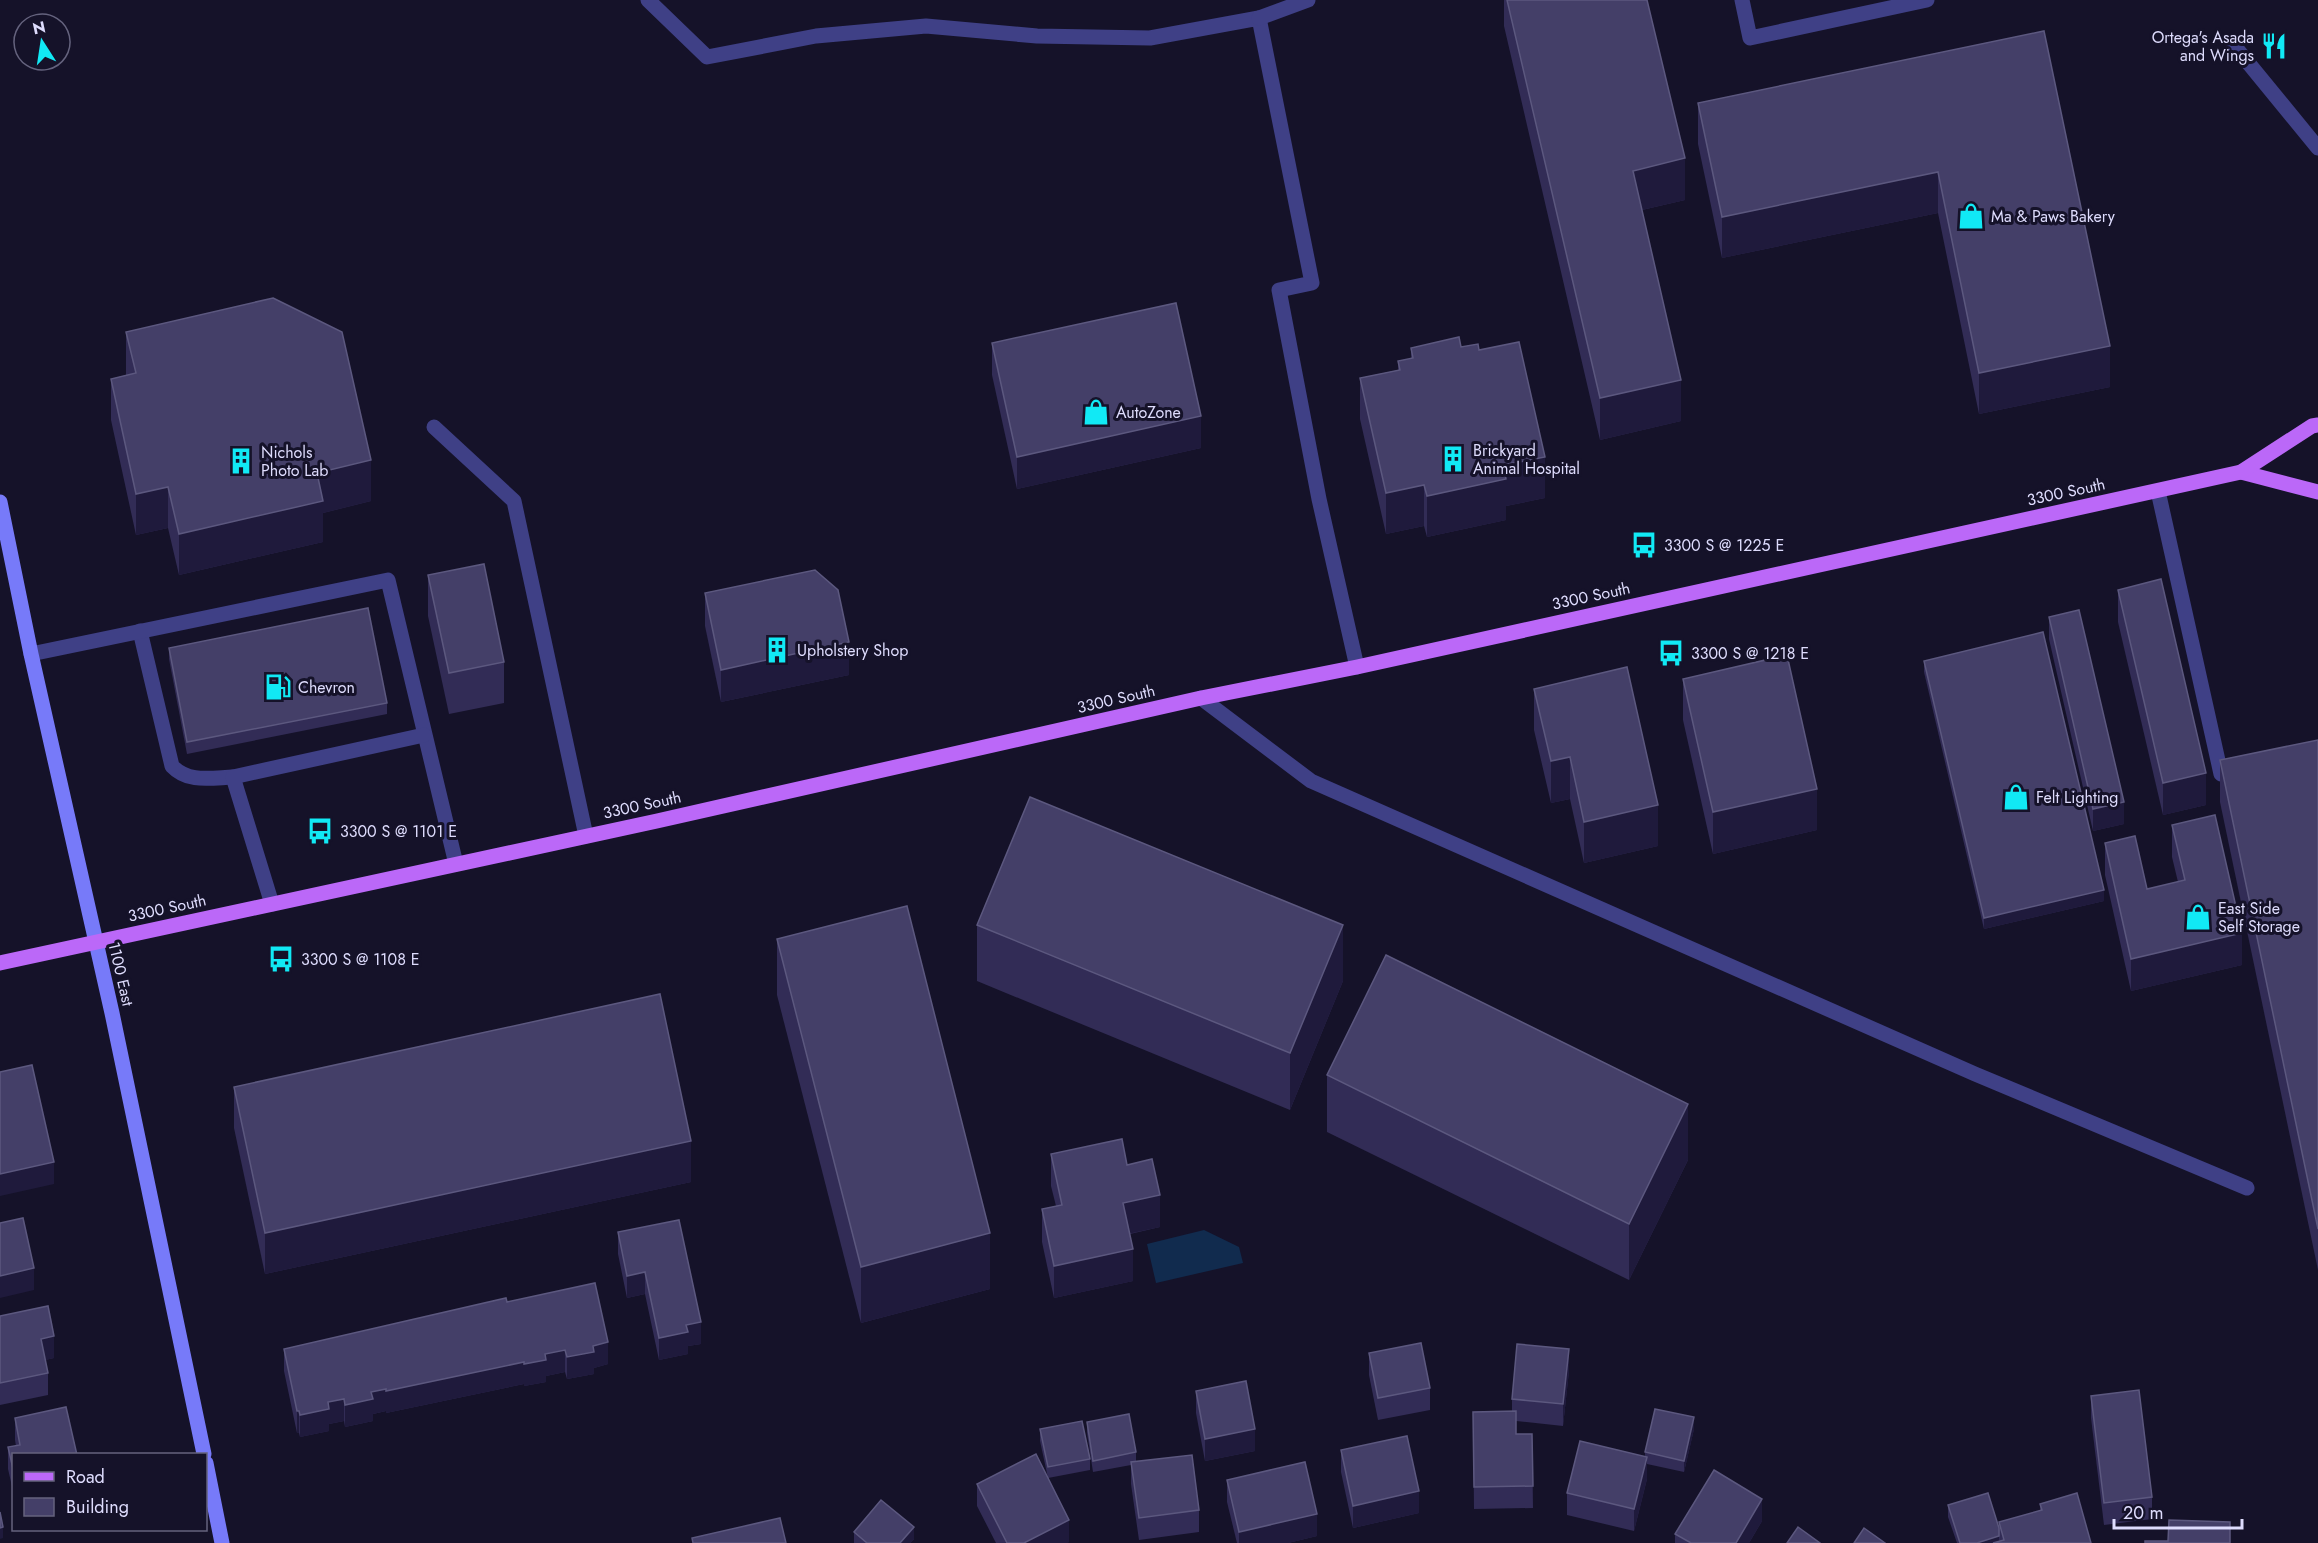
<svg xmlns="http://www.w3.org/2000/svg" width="2318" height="1543" font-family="Jost,sans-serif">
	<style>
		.water { fill: #112b4e }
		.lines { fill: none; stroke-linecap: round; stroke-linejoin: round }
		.lane { stroke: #3f4086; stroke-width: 15 }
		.secondary { stroke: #777af9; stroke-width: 15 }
		.primary { stroke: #bb68f8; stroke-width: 15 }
		.wall { fill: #322c56 }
		.shaded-wall { fill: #1f1a3c }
		.building { fill: #443f68; stroke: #5c587f; stroke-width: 1.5 }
		.labels { text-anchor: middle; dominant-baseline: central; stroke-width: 6; stroke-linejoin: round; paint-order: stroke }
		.poi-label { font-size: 16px; fill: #dedcfd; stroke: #151229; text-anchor: start }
		.street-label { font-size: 16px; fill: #dedcfd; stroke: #151229 }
	</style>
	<rect width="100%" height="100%" fill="#151229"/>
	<path class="water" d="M1204 1230 1239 1247 1243 1263 1156 1283 1147 1244Z"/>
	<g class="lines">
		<g class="lane">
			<path d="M648 0 707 57 816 36 926 26 1037 36 1150 38 1259 18 1312 283 1279 290 1319 499 1357 667"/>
			<path d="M1742 0 1750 38 1927 0"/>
			<path d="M1259 18 1308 0"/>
			<path d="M2232 43 2318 148"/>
			<path d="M434 427 514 501 586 836"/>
			<path d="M2158 491 2221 774 2239 770"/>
			<path d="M140 631 172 766C188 783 210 778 233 777"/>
			<path d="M31 654 388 580 456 864"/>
			<path d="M1201 698 1311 781 1975 1074 2247 1188"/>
			<path d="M272 904 233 777 424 735"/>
		</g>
		<g class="secondary">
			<path d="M0 502 31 654 112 1013 204 1454"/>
			<path d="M206 1463 222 1543"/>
		</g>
		<g class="primary">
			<path d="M2241 472 2318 492"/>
			<path d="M0 963 657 821 1201 698 1357 667 2241 472 2312 426 2318 425"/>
		</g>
	</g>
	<g class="wall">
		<path d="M1504 0H1647L1685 200 1642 210 1681 421 1600 440 1504 26Z"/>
		<path d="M2044 31 2110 387 1979 414 1938 213 1722 258 1698 144V103Z"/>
		<path d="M126 332 371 501 323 513V542L179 575 168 528 136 535 111 420V379L126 375Z"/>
		<path d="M992 343 1201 448 1017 489 992 375Z"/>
		<path d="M1461 347 1479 350 1545 498 1506 506V520L1427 537 1424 526 1386 534 1360 419V378L1398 370V361L1411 359V348Z"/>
		<path d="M428 575 504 662V703L449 714 428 616Z"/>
		<path d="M2118 590 2206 805 2163 815 2118 622Z"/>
		<path d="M705 593 849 675 721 702 705 626Z"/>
		<path d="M2049 617 2124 824 2093 831 2049 639Z"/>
		<path d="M169 648 387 703V714L187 754 169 659Z"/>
		<path d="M1924 661 2104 901 1984 929 1924 672Z"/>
		<path d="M1683 679 1817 830 1713 854 1683 720Z"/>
		<path d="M1534 689 1658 846 1584 863 1570 799 1551 803 1534 730Z"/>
		<path d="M2318 740V1270L2220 802V760Z"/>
		<path d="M2172 825 2242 965 2131 991 2105 875V843L2147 889 2178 882 2172 857Z"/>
		<path d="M977 925 1343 981 1290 1110 977 981Z"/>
		<path d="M777 939 990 1289 861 1323 777 995Z"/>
		<path d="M1327 1075 1688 1160 1629 1280 1327 1132Z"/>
		<path d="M234 1087 691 1182 265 1274 234 1128Z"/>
		<path d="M1051 1154 1127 1165 1160 1227 1130 1234 1133 1281 1054 1298 1042 1242V1209L1056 1206 1051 1186Z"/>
		<path d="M618 1232 701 1344 688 1346V1354L659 1360 645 1294 627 1298 618 1254Z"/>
		<path d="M507 1302 608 1364 594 1368V1374L567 1379 565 1372 546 1376V1382L524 1386V1384L386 1413V1411L373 1414V1421L345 1427 344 1421 329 1424V1431L300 1437 299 1433H297L284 1371V1349Z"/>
		<path d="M0 1316 54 1358 45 1360 48 1373V1395L0 1405Z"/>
		<path d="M1369 1353 1430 1388V1410L1378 1420 1369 1375Z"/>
		<path d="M1569 1371 1563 1426 1516 1421V1434H1532L1533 1508 1474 1509 1473 1412 1512 1411V1399Z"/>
		<path d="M1196 1391 1255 1451 1205 1461 1196 1413Z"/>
		<path d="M2091 1396 2152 1497V1519L2104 1525 2091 1418Z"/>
		<path d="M15 1418 77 1455H14V1495L8 1469V1447L16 1446 15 1440Z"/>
		<path d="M1087 1422 1136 1452V1462L1199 1510V1532L1139 1540 1131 1484V1465L1093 1472 1087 1433Z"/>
		<path d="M1040 1429 1090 1459V1470L1048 1478 1069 1542 996 1543 977 1506V1484L1048 1478 1040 1441Z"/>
		<path d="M1694 1429 1684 1472 1647 1464V1479L1634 1531 1567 1515V1493L1645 1457V1452Z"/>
		<path d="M1341 1450 1419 1513 1353 1528 1341 1472Z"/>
		<path d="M1227 1480 1317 1536 1288 1543H1237L1227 1502Z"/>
		<path d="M2040 1504 2091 1543H1957L1948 1517V1505L1999 1528V1522L2040 1511Z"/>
		<path d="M1762 1521 1749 1543H1675V1534Z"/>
		<path d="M854 1532 914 1539 910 1543H854Z"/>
	</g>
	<g class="shaded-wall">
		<path d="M1685 158V200L1633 212V171Z"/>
		<path d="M1938 172V213L1722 258V217Z"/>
		<path d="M2110 346V387L1979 414V373Z"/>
		<path d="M1681 380V421L1600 440V398Z"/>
		<path d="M1201 416V448L1017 489V457Z"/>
		<path d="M1545 457V498L1506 506V520L1427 537V496L1503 465Z"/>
		<path d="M371 460V501L323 513V542L179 575V534L317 473Z"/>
		<path d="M1424 485V526L1386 534V493Z"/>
		<path d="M168 487V528L136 535V494Z"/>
		<path d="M849 642V675L721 702V670Z"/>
		<path d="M1570 757V799L1551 803V761Z"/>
		<path d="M2206 773V805L2163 815V783Z"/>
		<path d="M1817 789V830L1713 854V812Z"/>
		<path d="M2124 802V824L2093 831V809Z"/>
		<path d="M1658 805V846L1584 863V822Z"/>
		<path d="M2104 890V901L1984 929V918Z"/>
		<path d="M1343 925V981L1290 1110V1053Z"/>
		<path d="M2242 933V965L2131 991V959Z"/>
		<path d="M1688 1104V1160L1629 1280V1224Z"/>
		<path d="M691 1141V1182L265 1274V1233Z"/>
		<path d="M54 1162V1184L0 1196V1174Z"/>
		<path d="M1160 1195V1227L1123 1235V1203Z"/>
		<path d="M990 1233V1289L861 1323V1267Z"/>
		<path d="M1133 1249V1281L1054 1298V1266Z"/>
		<path d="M34 1268V1290L0 1298V1276Z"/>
		<path d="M645 1272V1294L627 1298V1276Z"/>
		<path d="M701 1322V1344L688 1346V1354L659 1360V1338L686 1325Z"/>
		<path d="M54 1336V1358L41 1361V1339Z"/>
		<path d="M608 1342V1364L594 1368V1374L567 1379V1357L593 1346Z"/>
		<path d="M1569 1349V1371L1563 1426V1404Z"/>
		<path d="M565 1350V1372L546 1376V1382L524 1386V1364L545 1354Z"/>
		<path d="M524 1362V1384L386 1413V1391Z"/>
		<path d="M386 1389V1411L373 1414V1421L345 1427V1405L371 1392Z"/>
		<path d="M344 1399V1421L329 1424V1431L300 1437V1415L328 1402Z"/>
		<rect x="297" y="1411" width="2" height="22"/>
		<path d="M1694 1417V1429L1684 1472V1461Z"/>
		<path d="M1255 1429V1451L1205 1461V1439Z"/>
		<path d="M1647 1457V1479L1634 1531V1509Z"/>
		<path d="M1419 1491V1513L1353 1528V1506Z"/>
		<path d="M1762 1499V1521L1749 1543H1736Z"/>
		<path d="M1317 1514V1536L1288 1543H1239V1532Z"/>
		<path d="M1069 1520V1542L1068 1543H1024Z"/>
		<path d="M3 1527V1538L0 1539V1528Z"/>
		<path d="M914 1527V1539L910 1543H900Z"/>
		<path d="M1999 1536V1543H1977Z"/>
	</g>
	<g class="building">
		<path d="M1507 0H1647L1685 158 1633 171 1681 380 1600 398Z"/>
		<path d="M2044 31 2110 346 1979 373 1938 172 1722 217 1698 103Z"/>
		<path d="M273 298 342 332 371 460 317 473 323 501 179 534 168 487 136 494 111 379 136 373 126 332Z"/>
		<path d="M1176 303 1201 416 1017 457 992 343Z"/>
		<path d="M1459 337 1461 347 1478 344 1479 350 1519 342 1545 457 1503 465 1506 479 1427 496 1424 485 1386 493 1360 378 1400 370 1398 361 1413 358 1411 348Z"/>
		<path d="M484 564 504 662 449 673 428 575Z"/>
		<path d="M815 570 838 590 849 642 721 670 705 593Z"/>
		<path d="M2161 579 2206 773 2163 783 2118 590Z"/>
		<path d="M368 608 387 703 187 742 169 648Z"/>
		<path d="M2079 610 2124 802 2093 809 2049 617Z"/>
		<path d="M2043 632 2104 890 1984 918 1924 661Z"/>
		<path d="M1787 655 1817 789 1713 812 1683 679Z"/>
		<path d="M1627 667 1658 805 1584 822 1570 757 1551 761 1534 689Z"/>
		<path d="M2318 740V1229L2220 760Z"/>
		<path d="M1030 797 1343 925 1290 1053 977 925Z"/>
		<path d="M2215 815 2242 933 2131 959 2105 843 2135 836 2147 889 2185 880 2172 825Z"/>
		<path d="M907 906 990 1233 861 1267 777 939Z"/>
		<path d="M1386 955 1688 1104 1629 1224 1327 1075Z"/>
		<path d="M660 994 691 1141 265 1233 234 1087Z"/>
		<path d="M32 1065 54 1162 0 1174V1072Z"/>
		<path d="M1122 1139 1127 1165 1152 1159 1160 1195 1123 1203 1133 1249 1054 1266 1042 1209 1062 1205 1051 1154Z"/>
		<path d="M23 1218 34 1268 0 1276V1223Z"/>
		<path d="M679 1220 701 1322 686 1325 688 1332 659 1338 645 1272 627 1276 618 1232Z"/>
		<path d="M595 1283 608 1342 593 1346 594 1352 567 1357 565 1350 545 1354 546 1360 524 1364V1362L386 1391V1389L371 1392 373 1399 345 1405 344 1399 328 1402 329 1409 300 1415 299 1411H297L284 1349 506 1298 507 1302Z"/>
		<path d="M48 1306 54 1336 41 1339 48 1373 0 1383V1316Z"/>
		<path d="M1421 1343 1430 1388 1378 1398 1369 1353Z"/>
		<path d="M1517 1344 1569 1349 1563 1404 1512 1399Z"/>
		<path d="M1246 1381 1255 1429 1205 1439 1196 1391Z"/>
		<path d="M2139 1390 2152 1497 2104 1503 2091 1396Z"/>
		<path d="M66 1407 77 1455H14V1473L8 1447 20 1445 15 1418Z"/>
		<path d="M1655 1409 1694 1417 1684 1461 1645 1452Z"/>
		<path d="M1516 1411V1434H1532L1533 1486 1474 1487 1473 1412Z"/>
		<path d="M1129 1414 1136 1452 1093 1461 1087 1422Z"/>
		<path d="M1082 1421 1090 1459 1048 1467 1040 1429Z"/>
		<path d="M1407 1436 1419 1491 1353 1506 1341 1450Z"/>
		<path d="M1580 1441 1647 1457 1634 1509 1567 1493Z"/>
		<path d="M1036 1454 1069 1520 1024 1543H1007L977 1484Z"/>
		<path d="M1192 1455 1199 1510 1139 1518 1131 1462Z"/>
		<path d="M1305 1462 1317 1514 1239 1532 1227 1480Z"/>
		<path d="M1714 1470 1762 1499 1736 1543H1691L1675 1534Z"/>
		<path d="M1988 1493 1999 1528V1536L1977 1543H1960L1948 1505Z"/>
		<path d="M2077 1493 2091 1543H1993L2004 1540 1999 1522 2042 1510 2040 1504Z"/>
		<path d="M881 1500 914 1527 900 1543H867L854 1532Z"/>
		<path d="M0 1512 3 1527 0 1528Z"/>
		<path d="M780 1518 786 1543H693L692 1538Z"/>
		<path d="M2169 1520 2230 1522V1543H2145V1541H2168Z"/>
		<path d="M1798 1527 1820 1543H1787Z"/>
		<path d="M1864 1528 1885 1543H1854Z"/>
	</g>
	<defs>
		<g id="restaurant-bare" transform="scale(2.07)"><path d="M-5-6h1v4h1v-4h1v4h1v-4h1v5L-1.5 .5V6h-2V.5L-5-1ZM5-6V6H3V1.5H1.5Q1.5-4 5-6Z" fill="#11e9f5" stroke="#151229" stroke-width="2.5" paint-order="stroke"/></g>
		<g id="shop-bare" transform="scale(2.07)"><path d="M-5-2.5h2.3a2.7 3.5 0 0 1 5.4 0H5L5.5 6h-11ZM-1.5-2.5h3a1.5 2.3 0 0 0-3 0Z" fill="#11e9f5" stroke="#151229" stroke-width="2.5" paint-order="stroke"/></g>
		<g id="building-bare" transform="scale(2.07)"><path d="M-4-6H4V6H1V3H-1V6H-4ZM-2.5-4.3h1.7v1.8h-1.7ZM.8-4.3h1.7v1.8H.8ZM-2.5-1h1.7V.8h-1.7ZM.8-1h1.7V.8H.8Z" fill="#11e9f5" stroke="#151229" stroke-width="2.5" paint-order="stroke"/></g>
		<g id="bus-bare" transform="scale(2.07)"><path d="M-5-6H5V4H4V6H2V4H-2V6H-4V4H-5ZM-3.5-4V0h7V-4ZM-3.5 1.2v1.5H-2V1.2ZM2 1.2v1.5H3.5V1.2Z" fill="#11e9f5" stroke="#151229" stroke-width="2.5" paint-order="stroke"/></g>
		<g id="fuel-bare" transform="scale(2.07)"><path d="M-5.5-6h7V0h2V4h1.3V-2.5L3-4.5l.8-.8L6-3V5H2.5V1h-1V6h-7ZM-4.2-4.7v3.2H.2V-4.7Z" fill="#11e9f5" stroke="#151229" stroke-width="2.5" paint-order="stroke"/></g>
	</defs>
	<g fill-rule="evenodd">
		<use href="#restaurant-bare" x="2274" y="46"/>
		<use href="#shop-bare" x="1971" y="216"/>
		<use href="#shop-bare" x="1096" y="412"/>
		<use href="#building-bare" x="1453" y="459"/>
		<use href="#building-bare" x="241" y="461"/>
		<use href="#bus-bare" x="1644" y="545"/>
		<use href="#building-bare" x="777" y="650"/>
		<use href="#bus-bare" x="1671" y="653"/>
		<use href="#fuel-bare" x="278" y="687"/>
		<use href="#shop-bare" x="2016" y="797"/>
		<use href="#bus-bare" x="320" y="831"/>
		<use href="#shop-bare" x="2198" y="917"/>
		<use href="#bus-bare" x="281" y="959"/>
	</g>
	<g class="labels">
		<g class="poi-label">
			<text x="2254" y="37" text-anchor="end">Ortega's Asada<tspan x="2254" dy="18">and Wings</tspan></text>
			<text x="1991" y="216">Ma &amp; Paws Bakery</text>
			<text x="1116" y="412">AutoZone</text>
			<text x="1473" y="450">Brickyard<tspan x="1473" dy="18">Animal Hospital</tspan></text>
			<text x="261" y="452">Nichols<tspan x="261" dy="18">Photo Lab</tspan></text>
			<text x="1664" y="545">3300 S @ 1225 E</text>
			<text x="797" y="650">Upholstery Shop</text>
			<text x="1691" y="653">3300 S @ 1218 E</text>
			<text x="298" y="687">Chevron</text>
			<text x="2036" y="797">Felt Lighting</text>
			<text x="340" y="831">3300 S @ 1101 E</text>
			<text x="2218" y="908">East Side<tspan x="2218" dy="18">Self Storage</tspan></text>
			<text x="301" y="959">3300 S @ 1108 E</text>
		</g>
		<g class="street-label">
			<text transform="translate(2066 492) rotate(-12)">3300 South</text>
			<text transform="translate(1591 596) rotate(-12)">3300 South</text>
			<text transform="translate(1116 699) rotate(-13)">3300 South</text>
			<text transform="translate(642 805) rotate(-12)">3300 South</text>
			<text transform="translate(167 908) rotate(-12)">3300 South</text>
			<text transform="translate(121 974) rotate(77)">1100 East</text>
		</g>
	</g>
	<rect x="12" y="1453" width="195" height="78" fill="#151229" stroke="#65637e" stroke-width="1.5"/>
	<rect x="24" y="1472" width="30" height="9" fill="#bb68f8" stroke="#65637e" stroke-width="1.5"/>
	<text x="66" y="1483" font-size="18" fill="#dedcfd">Road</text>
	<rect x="24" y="1498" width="30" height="18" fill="#443f68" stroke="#65637e" stroke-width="1.5"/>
	<text x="66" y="1513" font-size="18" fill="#dedcfd">Building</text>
	<g transform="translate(42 42) rotate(348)"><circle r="28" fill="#151229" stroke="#65637e" stroke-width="1.5"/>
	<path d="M0-4.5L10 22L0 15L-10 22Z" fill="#11e9f5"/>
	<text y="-9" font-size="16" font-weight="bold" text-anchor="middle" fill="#dedcfd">N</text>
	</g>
	<path d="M2114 1519v9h128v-9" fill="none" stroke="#dedcfd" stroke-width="3"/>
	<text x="2123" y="1519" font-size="18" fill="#dedcfd" stroke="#151229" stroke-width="4.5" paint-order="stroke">20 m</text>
</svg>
